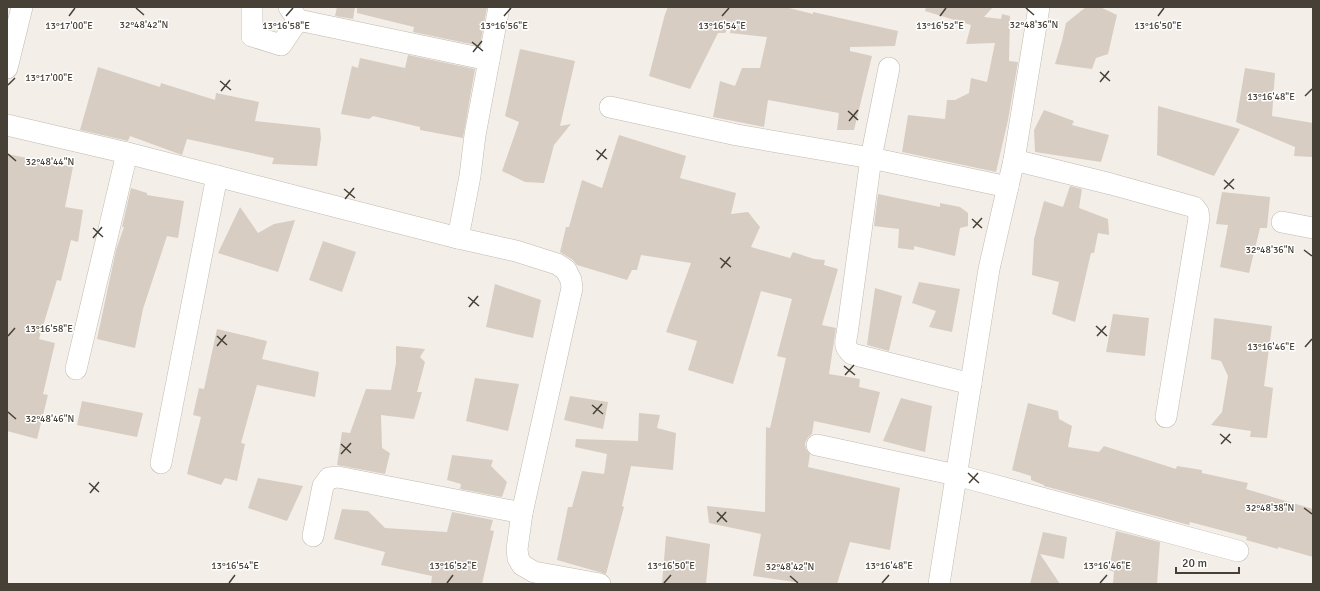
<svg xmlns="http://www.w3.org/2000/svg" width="1320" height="591" font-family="Signika,sans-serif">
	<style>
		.building { fill: #d7cdc2 }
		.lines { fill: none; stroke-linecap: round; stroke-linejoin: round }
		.street-casing { stroke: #c1b9ae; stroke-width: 22 }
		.street { stroke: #fff; stroke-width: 21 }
		.ticks { fill: none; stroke: #464037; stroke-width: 1.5 }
		.ticks-label { font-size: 10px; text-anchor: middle; fill: #464037; stroke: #fff; stroke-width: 3; stroke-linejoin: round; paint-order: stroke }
	</style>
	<rect width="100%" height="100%" fill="#f3efe8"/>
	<g class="building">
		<path d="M337 7H355L353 19 335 16Z"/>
		<path d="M357 7H487L480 46 413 32 414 27 357 13Z"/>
		<path d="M668 7H785L813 14V12L898 31 895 46 850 47V51L872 56 854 130H837L839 113 768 100 764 127 713 117 720 81 735 86 742 68H760L767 37 730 33 732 23 725 33H718L690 89 649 76 665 14Z"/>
		<path d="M926 7H993L984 17 1001 19 1002 14 1010 16 1009 61 1018 62 1008 120 996 172 902 152 908 115 945 119 947 100H955L969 93 971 78 987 82 995 43 966 44 971 25 925 11Z"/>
		<path d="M1086 7H1100L1117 15 1108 54 1096 58 1092 69 1055 64 1062 41 1066 23Z"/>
		<path d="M520 49 575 61 560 126 571 124 554 145 544 183 525 182 502 171 519 122 505 116Z"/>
		<path d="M408 55 475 69 463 138 420 130V127L373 116 369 119 341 114 352 66 358 68 360 58 405 68Z"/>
		<path d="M98 67 160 87 161 83 215 100 216 93 259 102 255 121 320 128 321 138 317 166 272 164 274 158 187 139 182 155 130 136 128 141 80 130Z"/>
		<path d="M1245 68 1275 73 1272 116 1313 123V157L1294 156 1295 147 1236 122Z"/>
		<path d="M1158 106 1240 129 1214 176 1157 155Z"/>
		<path d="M1044 110 1074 121 1072 125 1109 135 1101 162 1035 152 1034 130Z"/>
		<path d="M619 135 686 156 680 178 736 193 731 214 748 212 760 227 751 247 790 258 793 252 814 259 825 260 824 265 838 269 822 325 836 328 829 374 860 379 859 387 880 392 870 433 814 421 812 434 808 437 805 443 806 449 810 454 808 467 900 488 890 550 850 542 837 584H808L753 576 761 534 709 523 707 506 765 512 766 427 770 428 786 358 777 356 792 299 761 291 733 384 688 370 697 341 666 332 691 263 641 255 637 270H632L627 280 577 265 573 260 560 252 566 227H569L582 180 602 188Z"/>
		<path d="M7 154 73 167 65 207 83 210 78 242 71 240 61 281 57 280 39 339 55 343 43 394 48 395 37 439 7 431Z"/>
		<path d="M1070 186 1082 189 1079 208 1108 219 1109 235 1098 233 1094 253H1091L1075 322 1052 314 1059 282 1032 275 1034 239 1044 201 1063 207Z"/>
		<path d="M131 188 147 193V195L184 201 178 238 167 236 143 309 135 348 97 339 116 250 124 227H122Z"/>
		<path d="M1222 192 1270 197 1267 228H1260L1249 273 1220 267 1228 225 1216 224Z"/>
		<path d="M878 194 940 207V203L960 207 968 213V226L960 228 955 256 914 246V250L898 248 899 229 874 226Z"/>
		<path d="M240 207 258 233 274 224 295 220 278 272 218 253Z"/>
		<path d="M323 241 356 252 342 292 309 280Z"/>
		<path d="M919 282 960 289 952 332 929 327 936 311 912 303Z"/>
		<path d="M495 284 541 300 533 338 486 327Z"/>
		<path d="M875 288 902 296 889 351 867 345Z"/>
		<path d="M1113 314 1149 318 1145 356 1106 352Z"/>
		<path d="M1214 318 1272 326 1264 386 1273 388 1267 438 1250 437 1251 431 1211 425 1222 412 1228 376 1221 361 1211 359Z"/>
		<path d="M217 329 267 341 262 359 319 372 315 397 257 385 241 443 245 444 237 481 225 478 221 485 187 474 201 417 193 415 199 388 204 389Z"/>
		<path d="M396 346 425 349 420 357 425 362 417 392H422L414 419 381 415 382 448 390 453 385 474 337 465 342 432 350 433 366 389 391 390 396 363Z"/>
		<path d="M475 378 519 384 508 431 466 421Z"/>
		<path d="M570 396 608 402 603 429 564 420Z"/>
		<path d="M901 398 932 406 925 452 883 441Z"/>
		<path d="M82 401 143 413 137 437 77 425Z"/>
		<path d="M1028 403 1058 411 1059 419 1072 426 1068 447 1099 452 1104 446 1176 469 1177 466 1202 470V473L1248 483 1246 489 1313 509V557L1278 547V549L1246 540 1247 537 1190 522 1189 525 1044 486V485L1031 480V476L1012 470Z"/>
		<path d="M639 413 660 415 657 428 676 433 673 470 631 466 622 506 624 507 606 574 557 560 568 507H572L582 471 604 474 607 454 575 447 576 439 638 441Z"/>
		<path d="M452 455 493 460 491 466 507 482 502 497 460 489 461 484 447 480Z"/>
		<path d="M258 478 303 486 287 521 248 508Z"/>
		<path d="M342 509 368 511 385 528 447 532 452 512 493 520 490 530 494 531 482 584H431L432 576 381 565 385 552 334 539Z"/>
		<path d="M1116 531 1160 542 1157 584H1113L1114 572 1109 570Z"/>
		<path d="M1043 532 1067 537 1064 559 1040 554 1060 584H1030Z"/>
		<path d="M666 536 710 544 706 584H662Z"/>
	</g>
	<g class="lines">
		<g class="street-casing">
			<g id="street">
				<path d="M252 7V36L281 45 298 20 289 7"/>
				<path d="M298 20 489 60"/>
				<path d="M7 68 22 7"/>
				<path d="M889 68 871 158 847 334C845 344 844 346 852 354L971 384"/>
				<path d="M610 107 737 135 871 158 1008 187"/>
				<path d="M7 125 127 153 458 238 516 251 557 264 566 270 571 280 572 288 522 513 517 549 518 558 522 565 534 572 600 584"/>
				<path d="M1014 160 1111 184 1194 207 1198 212 1199 218 1166 417"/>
				<path d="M1282 222 1313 228"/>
				<path d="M458 238 470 176 475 135 499 7"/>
				<path d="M76 369 127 153"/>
				<path d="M817 445 956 475 1238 551"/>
				<path d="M161 463 217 176"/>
				<path d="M313 536 323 486 329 478 338 477 522 513"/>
				<path d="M939 584 989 269 1014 160 1039 7"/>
			</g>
		</g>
		<use href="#street" class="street"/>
	</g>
	<path class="ticks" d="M136 8 144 15M1026 8 1034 15M69 16 75 8M286 16 293 8M504 16 511 8M722 16 729 8M940 16 946 8M1158 16 1164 8M472 42 483 51M473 52 482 41M1100 72 1110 81M220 81 231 90M1100 82 1109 71M8 85 15 78M221 91 230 80M1305 96 1312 89M848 111 858 120M849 121 858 110M596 150 607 159M8 154 16 161M597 160 606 149M1224 180 1234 189M344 189 355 198M1224 189 1234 179M345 199 354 188M972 219 982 228M93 228 103 237M973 228 982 218M93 238 102 227M1304 250 1312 256M720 258 731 267M721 268 730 257M468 297 479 306M469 307 478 296M1096 326 1107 336M8 336 15 328M217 336 227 345M1097 336 1106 326M217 346 226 335M1305 347 1312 339M844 366 855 375M845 375 854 365M592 405 603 414M8 412 16 419M593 414 602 404M1220 434 1231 443M341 444 351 453M1221 444 1230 434M341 454 351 443M968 473 979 483M89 483 99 492M969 483 978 473M90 493 99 482M1304 508 1312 514M717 512 727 522M717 522 726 512M790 576 798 583M229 583 235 575M447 583 453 575M664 583 671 575M882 583 889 575M1100 583 1107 575"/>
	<g class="ticks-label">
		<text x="144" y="28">32°48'42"N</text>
		<text x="1034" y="28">32°48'36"N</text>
		<text x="69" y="29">13°17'00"E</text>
		<text x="286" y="29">13°16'58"E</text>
		<text x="504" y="29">13°16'56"E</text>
		<text x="722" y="29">13°16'54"E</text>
		<text x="940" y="29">13°16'52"E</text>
		<text x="1158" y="29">13°16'50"E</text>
		<text x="49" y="81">13°17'00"E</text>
		<text x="1271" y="100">13°16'48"E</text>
		<text x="50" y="165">32°48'44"N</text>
		<text x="1270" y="253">32°48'36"N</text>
		<text x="49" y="332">13°16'58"E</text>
		<text x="1271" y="350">13°16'46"E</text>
		<text x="50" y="422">32°48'46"N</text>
		<text x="1270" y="511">32°48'38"N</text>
		<text x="235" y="569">13°16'54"E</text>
		<text x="453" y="569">13°16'52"E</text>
		<text x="671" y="569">13°16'50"E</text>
		<text x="889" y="569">13°16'48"E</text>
		<text x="1107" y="569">13°16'46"E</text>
		<text x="790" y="570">32°48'42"N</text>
	</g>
	<rect width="1320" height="591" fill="none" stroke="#464037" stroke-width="16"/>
	<path d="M1176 567v6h63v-6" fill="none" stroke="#464037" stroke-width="2"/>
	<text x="1182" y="567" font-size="12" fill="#464037" stroke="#ffffff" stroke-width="3" paint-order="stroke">20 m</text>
</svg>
